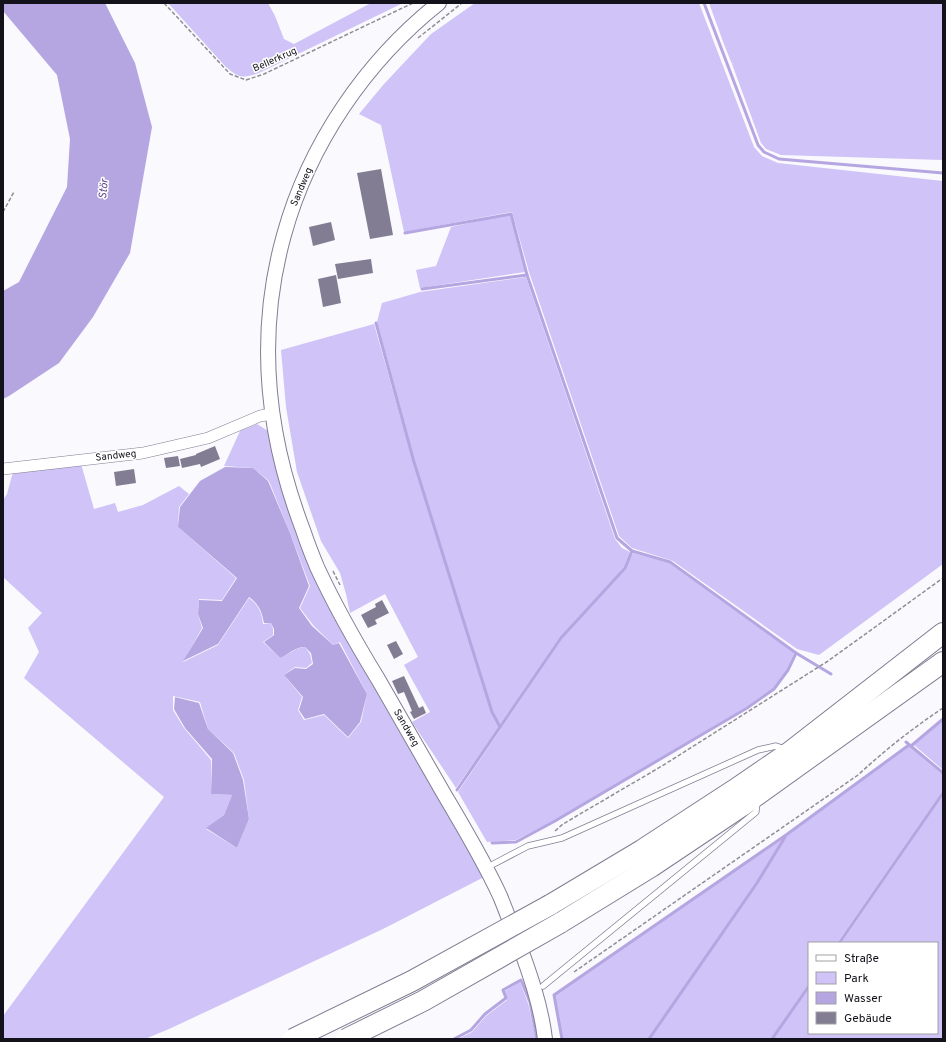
<svg xmlns="http://www.w3.org/2000/svg" width="946" height="1042" font-family="Overpass,sans-serif">
	<style>
		.green { fill: #cfc3f7; fill-rule: evenodd }
		.water { fill: #b5a6e2 }
		.lines { fill: none; stroke-linecap: round; stroke-linejoin: round }
		.stream { stroke: #b5a6e2; stroke-width: 3 }
		.building { fill: #827d93 }
		.service-casing { stroke: #817d92; stroke-width: 7 }
		.minor-casing { stroke: #817d92; stroke-width: 12 }
		.tertiary-casing { stroke: #817d92; stroke-width: 16 }
		.motorway-casing { stroke: #817d92; stroke-width: 22 }
		.path { stroke: #908e95; stroke-width: 1.5; stroke-dasharray: 4 2; stroke-linecap: butt }
		.service { stroke: #fff; stroke-width: 5.5 }
		.minor { stroke: #fff; stroke-width: 11 }
		.tertiary { stroke: #fff; stroke-width: 14 }
		.motorway { stroke: #fff; stroke-width: 20 }
		.motorway-bridge-casing { stroke: #817d92; stroke-width: 22; stroke-linecap: butt }
		.motorway-bridge { stroke: #fff; stroke-width: 20 }
		.labels { text-anchor: middle; dominant-baseline: central; stroke-width: 3; stroke-linejoin: round; paint-order: stroke }
		.street-label { font-size: 10px; fill: #131119; stroke: #fff }
		.water-label { font-size: 11px; font-style: italic; fill: #543d86; stroke: #fff }
	</style>
	<rect width="100%" height="100%" fill="#faf9fe"/>
	<g class="green">
		<path d="M168 3H268L275 16 284 39 294 44 371 3H403L259 73C243 79 238 78 225 66Z"/>
		<path d="M475 3H699L754 147 762 156 778 163 943 181V564L819 655 797 649 673 561 632 548 619 536 529 272 512 212 404 232 381 125 359 114 384 84 431 34Z"/>
		<path d="M709 3H943V160L781 155 766 149 761 143 732 64 737 62 732 64 725 47 729 44 725 47Z"/>
		<path d="M510 214 525 272 420 288 416 270 436 266 451 227Z"/>
		<path d="M526 277 615 539 622 548 630 552 624 567 560 638 500 725 493 712 415 462 377 322 382 303 420 292Z"/>
		<path d="M374 324 413 462 492 713 499 727 456 788 412 722 430 712 404 665 418 657 385 594 350 613 346 594 340 573 321 541 297 472 286 407 281 350Z"/>
		<path d="M257 424 268 431 282 491 308 564 344 635 389 714 484 877 383 929 169 1029 145 1039H3V1016L164 797 24 678 39 652 28 628 42 613 3 577V500L7 494 13 472 81 464 94 509 115 503 118 512 143 505 179 486 189 494 179 507 178 527 236 578 222 600 199 599 198 614 202 628 183 662 218 645 249 598C258 604 262 613 263 624L271 623 273 629V635L263 642 280 658C290 654 294 648 305 647L310 654 312 663 306 668 295 667 284 675 302 697 298 710 304 720 324 715 348 738 361 722 367 694 340 642 333 645 313 625 300 608 310 586 290 533 269 481 253 468 224 466 240 431ZM173 696 200 702 208 729 234 753 244 780 249 819 237 848 206 829 224 815 232 795 211 794V760L184 728 173 710Z"/>
		<path d="M633 553 669 563 794 653 787 669 773 688 746 707 555 820 516 840 487 842 458 792 561 640 625 568Z"/>
		<path d="M943 720V770L914 745Z"/>
		<path d="M909 746 943 775V791L837 943H809V984L771 1039H650L758 883 786 836Z"/>
		<path d="M943 795V1039H773L809 988V1033H937V943H840Z"/>
		<path d="M783 838 757 882 648 1039H563L554 996Z"/>
		<path d="M520 982 528 1003 536 1039H458L472 1032 486 1016 507 1000 505 991Z"/>
	</g>
	<g class="water">
		<path d="M3 3H105L135 63 152 127 130 253 93 317 59 363 9 396 3 399V291L19 282 67 187 70 139 57 75 3 11Z"/>
		<path d="M225 467 253 468 268 481 290 533 309 586 299 608 312 626 333 645 339 643 367 694 360 722 348 737 324 714 305 719 299 710 303 697 284 675 295 668 306 669 313 664 311 653 305 647C294 647 290 654 280 658L264 642 274 635V629L271 623H264C262 612 259 604 249 597L218 644 183 661 203 628 198 614 199 600 222 601 237 578 178 527 180 507 200 481Z"/>
		<path d="M175 697 199 703 208 729 233 753 243 780 249 819 237 848 206 828 224 815 232 795 211 794 212 759 185 728 174 709Z"/>
	</g>
	<g class="lines">
		<g class="stream">
			<path d="M704 3 758 145 764 152 779 159 943 173"/>
			<path d="M405 233 511 214 527 275"/>
			<path d="M422 289 527 275 617 538 632 551 670 562 796 653 831 674"/>
			<path d="M376 323 414 462 492 712 500 727"/>
			<path d="M906 742 943 773"/>
			<path d="M911 746 943 719"/>
			<path d="M457 790 561 638 625 568 632 551"/>
			<path d="M492 843 516 842 555 821 747 708 774 689 788 670 796 653"/>
			<path d="M839 943 943 793"/>
			<path d="M454 1039 471 1030 485 1014 506 998 503 990 521 980 530 1002 537 1039"/>
			<path d="M562 1039 554 995 786 835 909 745"/>
			<path d="M649 1039 757 883 785 837"/>
			<path d="M772 1039 809 986"/>
		</g>
	</g>
	<g class="building">
		<path d="M381 169 393 235 370 239 357 173Z"/>
		<path d="M331 222 335 240 313 246 309 227Z"/>
		<path d="M371 259 373 273 338 279 335 264Z"/>
		<path d="M336 275 341 303 323 307 318 279Z"/>
		<path d="M215 446 220 459 201 467 200 464 182 468 180 459 196 455V454Z"/>
		<path d="M178 456 180 466 166 468 164 458Z"/>
		<path d="M134 469 136 483 116 486 114 472Z"/>
		<path d="M382 600 389 613 375 620 377 624 368 628 361 615 376 607 375 604Z"/>
		<path d="M396 641 403 654 394 659 387 645Z"/>
		<path d="M404 676 419 708 423 706 426 713 414 719 410 712 412 711 404 692 398 694 392 681Z"/>
	</g>
	<g class="lines">
		<g class="service-casing">
			<g id="service">
				<path d="M486 868 528 846 562 838 758 750 776 746 785 749"/>
				<path d="M543 986 756 812 757 801"/>
			</g>
		</g>
		<g class="minor-casing">
			<path id="minor" d="M3 469 143 453 208 438 260 416 271 414"/>
		</g>
		<g class="tertiary-casing">
			<path id="tertiary" d="M439 3C366 61 309 144 284 235 256 335 266 433 303 530 307 542 312 555 317 567 335 606 356 643 378 679 400 718 422 756 444 794 464 828 484 861 500 896 506 910 511 925 517 939 529 971 541 1005 545 1039"/>
		</g>
		<g class="motorway-casing">
			<g id="motorway">
				<path d="M550 905 642 850 734 790 791 751 943 633"/>
				<path d="M560 923 651 867 742 806 943 662"/>
			</g>
		</g>
		<g class="path">
			<path d="M164 3 230 74 246 80 264 74 413 3"/>
			<path d="M418 38 462 3"/>
			<path d="M3 212 14 192"/>
			<path d="M333 571 340 585"/>
			<path d="M555 831 563 824 662 766 828 661 943 578"/>
			<path d="M574 972 858 775C885 750 913 728 943 708"/>
		</g>
		<use href="#service" class="service"/>
		<use href="#minor" class="minor"/>
		<use href="#tertiary" class="tertiary"/>
		<use href="#motorway" class="motorway"/>
		<g class="motorway-bridge-casing">
			<g id="motorway-bridge">
				<path d="M293 1039 412 981 550 905"/>
				<path d="M346 1039 423 1001 560 923"/>
			</g>
		</g>
		<use href="#motorway-bridge" class="motorway-bridge"/>
	</g>
	<g class="labels">
		<g class="street-label">
			<text transform="translate(275 60) rotate(-24)">Bellerkrug</text>
			<text transform="translate(302 187) rotate(-67)">Sandweg</text>
			<text transform="translate(116 456) rotate(-6)">Sandweg</text>
			<text transform="translate(406 728) rotate(60)">Sandweg</text>
		</g>
		<g class="water-label">
			<text transform="translate(104 189) rotate(-85)">Stör</text>
		</g>
	</g>
	<rect width="946" height="1042" fill="none" stroke="#131119" stroke-width="8"/>
	<rect x="808" y="942" width="130" height="92" fill="#ffffff" stroke="#a1a0a3"/>
	<rect x="816" y="955" width="20" height="6" fill="#ffffff" stroke="#a1a0a3"/>
	<text x="844" y="962" font-size="12" fill="#131119">Straße</text>
	<rect x="816" y="972" width="20" height="12" fill="#cfc3f7" stroke="#a1a0a3"/>
	<text x="844" y="982" font-size="12" fill="#131119">Park</text>
	<rect x="816" y="992" width="20" height="12" fill="#b5a6e2" stroke="#a1a0a3"/>
	<text x="844" y="1002" font-size="12" fill="#131119">Wasser</text>
	<rect x="816" y="1012" width="20" height="12" fill="#827d93" stroke="#a1a0a3"/>
	<text x="844" y="1022" font-size="12" fill="#131119">Gebäude</text>
</svg>
